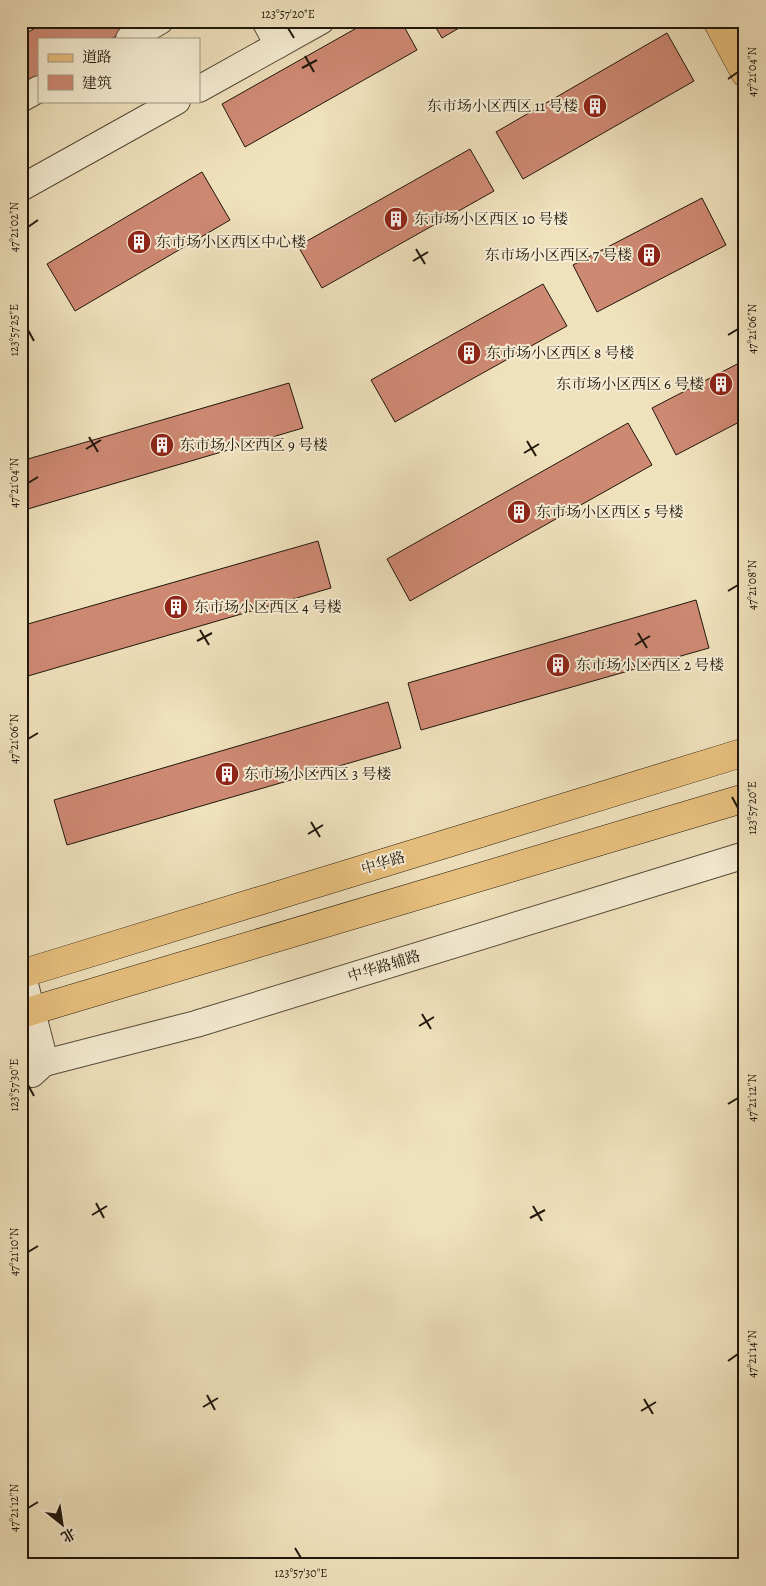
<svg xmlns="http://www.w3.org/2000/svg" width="766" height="1586" font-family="Alegreya,'Noto Serif SC',serif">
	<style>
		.building { fill: #ce8973; stroke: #20170c }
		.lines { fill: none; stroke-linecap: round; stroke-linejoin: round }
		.minor-casing { stroke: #544a38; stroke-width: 28 }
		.major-casing { stroke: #20170c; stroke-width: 29 }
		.minor { stroke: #f5ecd3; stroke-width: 26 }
		.major { stroke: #e8c07e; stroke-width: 28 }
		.ticks { fill: none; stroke: #20170c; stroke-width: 2 }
		.labels { text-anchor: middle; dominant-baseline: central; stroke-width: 4; stroke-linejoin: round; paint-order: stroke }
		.poi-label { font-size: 15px; fill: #20170c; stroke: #f5ecd3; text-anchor: start }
		.street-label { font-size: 15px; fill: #20170c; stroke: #f5ecd3 }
		.neatline { fill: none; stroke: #20170c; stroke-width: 2 }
		.ticks-label { font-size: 12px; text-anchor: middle; fill: #20170c }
	</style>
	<rect width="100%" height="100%" fill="#efe1bc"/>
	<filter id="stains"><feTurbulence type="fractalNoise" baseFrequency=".004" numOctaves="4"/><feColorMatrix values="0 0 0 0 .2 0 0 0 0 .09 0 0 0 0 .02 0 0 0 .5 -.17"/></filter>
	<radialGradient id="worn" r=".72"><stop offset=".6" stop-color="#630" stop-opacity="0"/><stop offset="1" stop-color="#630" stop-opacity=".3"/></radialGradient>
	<g class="building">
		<path d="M48 21H142L111 39H39V79L21 89V36Z"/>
		<path d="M369 21H401L417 50 245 147 222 104Z"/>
		<path d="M432 21H471L442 38Z"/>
		<path d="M667 33 694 81 523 179 496 132Z"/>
		<path d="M470 149 494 191 322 288 298 246Z"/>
		<path d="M202 172 230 220 75 311 47 264Z"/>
		<path d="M702 198 726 245 597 312 573 265Z"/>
		<path d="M543 284 567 326 395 422 371 380Z"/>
		<path d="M745 360V419L676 455 652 408Z"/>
		<path d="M289 383 303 428 21 511V461Z"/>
		<path d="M628 423 652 465 410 601 387 559Z"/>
		<path d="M318 541 331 588 21 678V626Z"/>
		<path d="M745 577V599L739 578Z"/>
		<path d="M696 600 709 648 421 730 408 683Z"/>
		<path d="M388 702 401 748 67 845 54 800Z"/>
	</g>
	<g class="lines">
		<g class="minor-casing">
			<g id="minor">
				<path d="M265 21 278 45"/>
				<path d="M129 39 160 21"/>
				<path d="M199 89 321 21"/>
				<path d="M21 99 39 89"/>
				<path d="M21 188 177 101"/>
				<path d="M21 969 45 1062 32 1074"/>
				<path d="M21 1069 196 1024 745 855"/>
			</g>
		</g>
		<g class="major-casing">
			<g id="major">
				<path d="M717 21 745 73"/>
				<path d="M21 974 745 752"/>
				<path d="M21 1014 745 798"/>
			</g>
		</g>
		<use href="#minor" class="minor"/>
		<use href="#major" class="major"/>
	</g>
	<path class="ticks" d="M288 28 294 38M305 56 314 72M302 68 317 60M728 79 738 72M28 227 38 220M416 249 425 264M413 261 428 252M28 330 34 341M728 335 738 329M89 437 98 452M527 441 536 456M86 449 101 440M524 453 539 444M28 483 38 477M728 591 738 585M200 630 209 645M638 633 647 648M197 641 212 633M635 645 650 636M28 739 38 733M732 797 738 808M311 822 320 837M308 834 323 825M422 1014 431 1029M419 1026 434 1017M28 1085 34 1096M728 1104 738 1098M96 1203 104 1218M533 1206 542 1221M92 1215 107 1206M530 1218 545 1210M28 1252 38 1246M728 1361 738 1354M207 1395 215 1410M644 1399 653 1414M203 1407 218 1398M641 1411 656 1402M28 1508 38 1502M295 1548 301 1558"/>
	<defs>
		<g id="building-disc" transform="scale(1.25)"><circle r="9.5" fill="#8f2418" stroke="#f5ecd3"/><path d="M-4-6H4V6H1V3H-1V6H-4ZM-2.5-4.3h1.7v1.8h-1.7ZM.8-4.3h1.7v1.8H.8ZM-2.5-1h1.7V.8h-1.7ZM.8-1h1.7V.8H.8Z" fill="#fff"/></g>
	</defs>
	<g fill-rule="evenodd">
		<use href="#building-disc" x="595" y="106"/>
		<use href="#building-disc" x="396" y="219"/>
		<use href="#building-disc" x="139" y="242"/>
		<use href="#building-disc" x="649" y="255"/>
		<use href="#building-disc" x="469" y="353"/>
		<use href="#building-disc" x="721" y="384"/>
		<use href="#building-disc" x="162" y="445"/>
		<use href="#building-disc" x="519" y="512"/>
		<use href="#building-disc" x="176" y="607"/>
		<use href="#building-disc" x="558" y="665"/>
		<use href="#building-disc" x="227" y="774"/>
	</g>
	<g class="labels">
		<g class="poi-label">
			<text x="578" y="106" text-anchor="end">东市场小区西区 11 号楼</text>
			<text x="414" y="219">东市场小区西区 10 号楼</text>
			<text x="156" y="242">东市场小区西区中心楼</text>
			<text x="632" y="255" text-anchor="end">东市场小区西区 7 号楼</text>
			<text x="486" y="353">东市场小区西区 8 号楼</text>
			<text x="704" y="384" text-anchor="end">东市场小区西区 6 号楼</text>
			<text x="180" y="445">东市场小区西区 9 号楼</text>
			<text x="536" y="512">东市场小区西区 5 号楼</text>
			<text x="194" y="607">东市场小区西区 4 号楼</text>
			<text x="576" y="665">东市场小区西区 2 号楼</text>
			<text x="244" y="774">东市场小区西区 3 号楼</text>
		</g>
		<g class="street-label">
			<text transform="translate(383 863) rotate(-17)">中华路</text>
			<text transform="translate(384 966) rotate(-17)">中华路辅路</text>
		</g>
	</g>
	<rect width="766" height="1586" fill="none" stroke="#efe1bc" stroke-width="55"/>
	<rect x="38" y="38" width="162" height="65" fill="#f5ecd3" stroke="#a09783"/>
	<rect x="48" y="54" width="25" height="8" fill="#e8c07e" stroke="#a09783"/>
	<text x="82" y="62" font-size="15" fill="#20170c">道路</text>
	<rect x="48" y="75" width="25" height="15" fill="#ce8973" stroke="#a09783"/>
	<text x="82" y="88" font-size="15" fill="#20170c">建筑</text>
	<g transform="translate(62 1524) rotate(150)" stroke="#f5ecd3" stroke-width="4" paint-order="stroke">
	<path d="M0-4L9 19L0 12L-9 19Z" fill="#20170c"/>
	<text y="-8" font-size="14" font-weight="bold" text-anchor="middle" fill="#20170c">北</text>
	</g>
	<rect x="28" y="28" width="710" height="1530" class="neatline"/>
	<g class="ticks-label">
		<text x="288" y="18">123°57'20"E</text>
		<text transform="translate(752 72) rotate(-90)" y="4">47°21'04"N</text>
		<text transform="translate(14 227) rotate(-90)" y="4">47°21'02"N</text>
		<text transform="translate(752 329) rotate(-90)" y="4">47°21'06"N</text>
		<text transform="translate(14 330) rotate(-90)" y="4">123°57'25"E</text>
		<text transform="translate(14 483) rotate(-90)" y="4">47°21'04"N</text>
		<text transform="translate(752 585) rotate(-90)" y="4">47°21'08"N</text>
		<text transform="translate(14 739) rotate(-90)" y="4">47°21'06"N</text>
		<text transform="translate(752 808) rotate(-90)" y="4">123°57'20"E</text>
		<text transform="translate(14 1085) rotate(-90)" y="4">123°57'30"E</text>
		<text transform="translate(752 1098) rotate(-90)" y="4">47°21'12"N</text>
		<text transform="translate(14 1252) rotate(-90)" y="4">47°21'10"N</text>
		<text transform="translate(752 1354) rotate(-90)" y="4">47°21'14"N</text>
		<text transform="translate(14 1508) rotate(-90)" y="4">47°21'12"N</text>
		<text x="301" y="1577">123°57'30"E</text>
	</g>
	<rect width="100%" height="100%" filter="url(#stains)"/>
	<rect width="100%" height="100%" fill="url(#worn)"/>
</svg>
